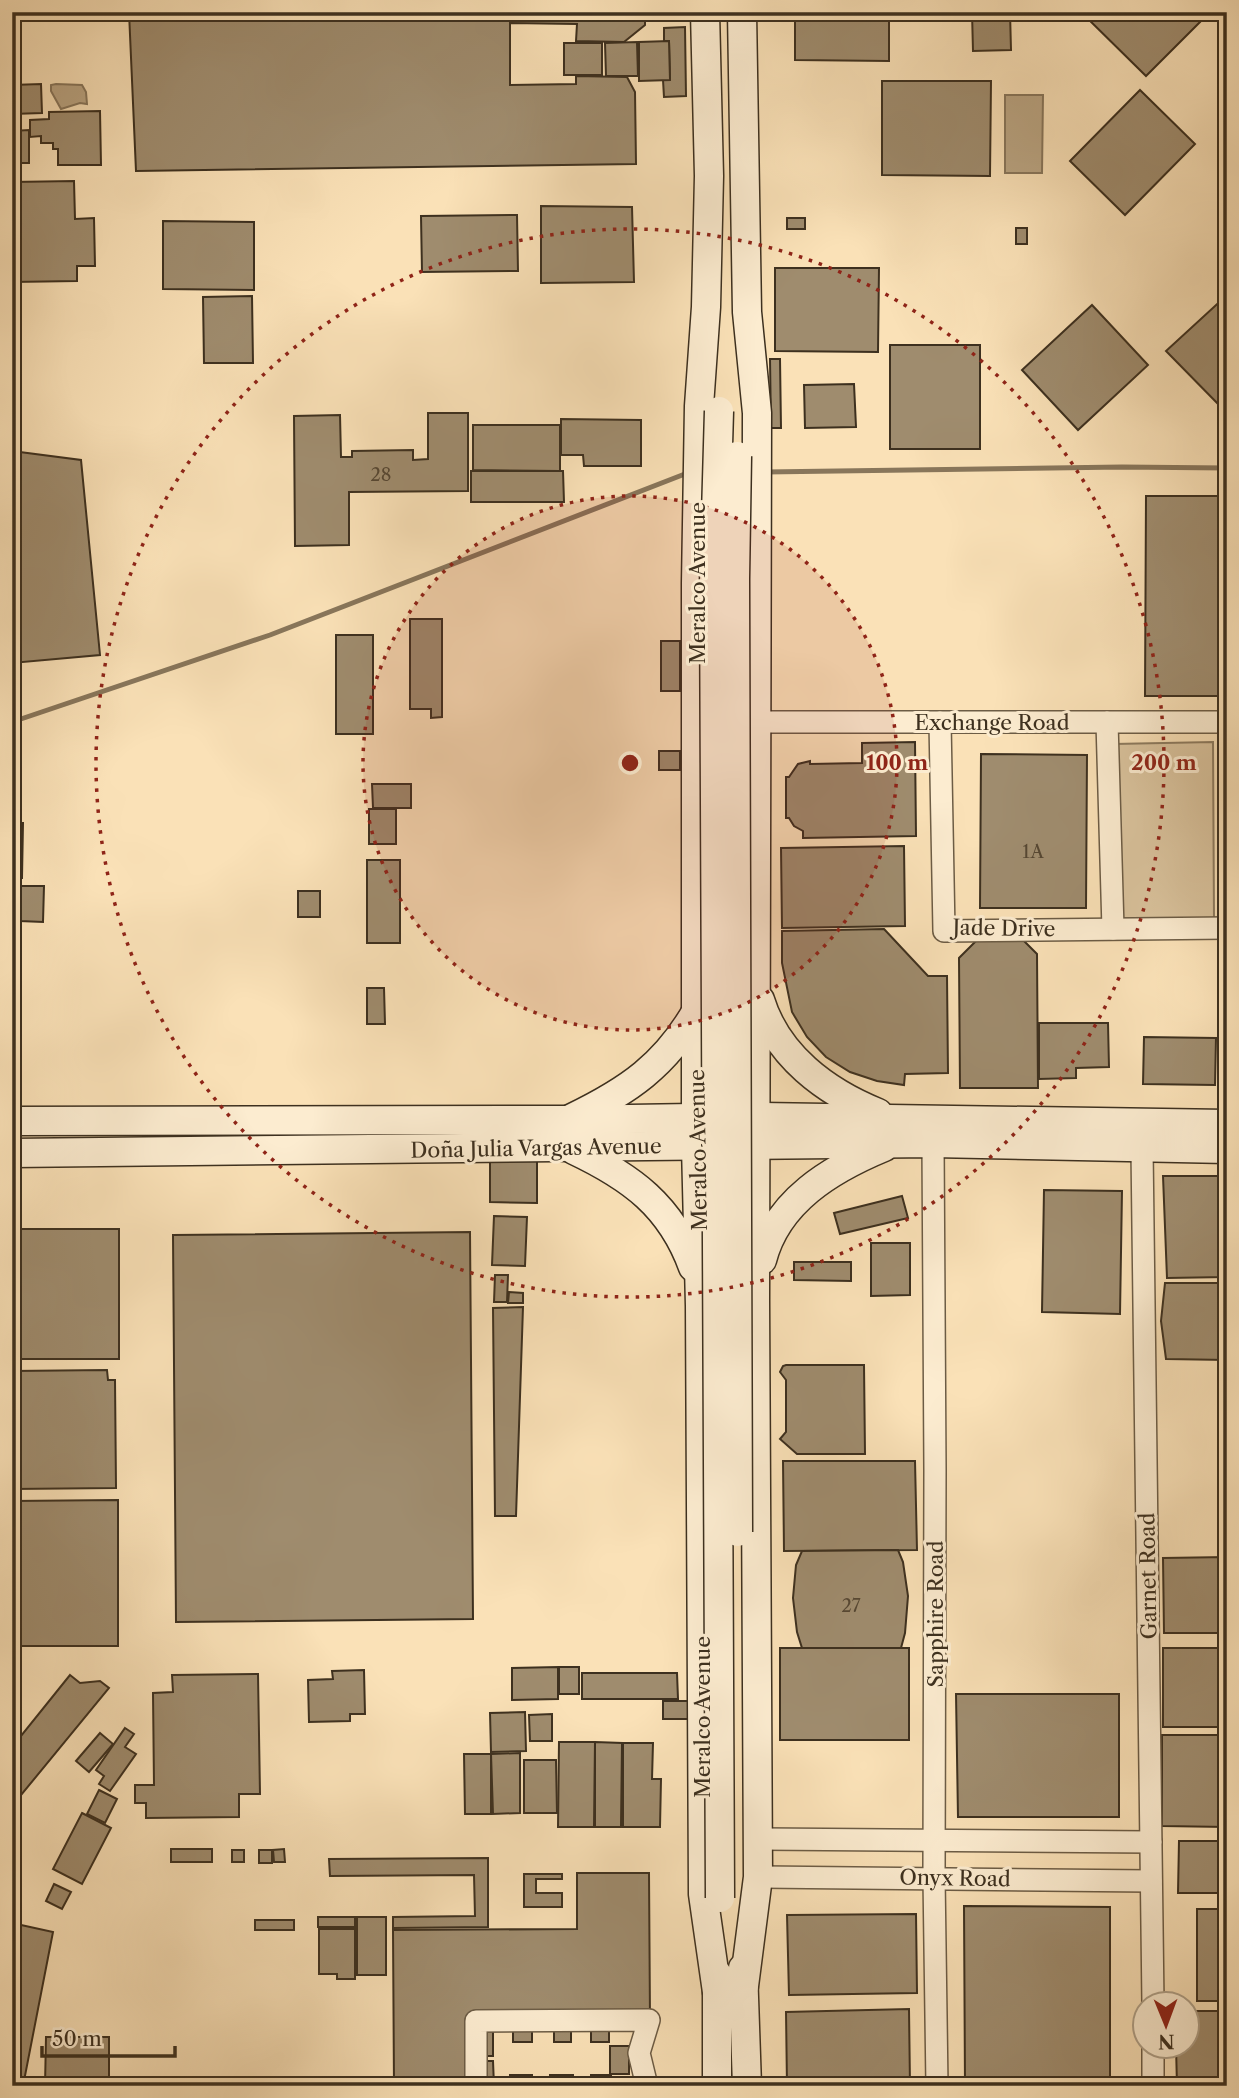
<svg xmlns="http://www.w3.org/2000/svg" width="1239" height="2098" font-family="'Libre Caslon Text',serif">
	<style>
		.green { fill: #dac39d; stroke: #8c7a5e; stroke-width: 2 }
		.water { fill: #baa583; stroke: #88765b; stroke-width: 2 }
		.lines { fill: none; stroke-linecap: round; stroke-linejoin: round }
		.stream { stroke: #88765b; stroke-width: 5 }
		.building { fill: #9f8c6e; stroke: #3d301f; stroke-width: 2 }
		.street-casing { stroke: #6c5c45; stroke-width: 24 }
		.secondary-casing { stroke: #3d301f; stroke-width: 31 }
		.street { stroke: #fcecd0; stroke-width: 21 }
		.secondary { stroke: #fcecd0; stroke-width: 28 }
		.secondary-bridge-casing { stroke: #3d301f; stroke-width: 31; stroke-linecap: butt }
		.secondary-bridge { stroke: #fcecd0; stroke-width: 28 }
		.ring { fill: none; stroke: #8f2418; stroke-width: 3.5; stroke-dasharray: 3.5 7 }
		.labels { text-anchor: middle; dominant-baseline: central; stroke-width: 6; stroke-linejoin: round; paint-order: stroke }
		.number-label { font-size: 18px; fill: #564733 }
		.street-label { font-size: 21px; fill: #3d301f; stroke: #fcecd0 }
		.centre { fill: #8f2418; stroke: #fcecd0; stroke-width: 3.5 }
		.ring-label { font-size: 21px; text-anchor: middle; font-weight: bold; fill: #8f2418; stroke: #fcecd0; stroke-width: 6; stroke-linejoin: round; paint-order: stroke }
	</style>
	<rect width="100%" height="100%" fill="#fae1b7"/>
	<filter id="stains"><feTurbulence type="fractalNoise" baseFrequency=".00286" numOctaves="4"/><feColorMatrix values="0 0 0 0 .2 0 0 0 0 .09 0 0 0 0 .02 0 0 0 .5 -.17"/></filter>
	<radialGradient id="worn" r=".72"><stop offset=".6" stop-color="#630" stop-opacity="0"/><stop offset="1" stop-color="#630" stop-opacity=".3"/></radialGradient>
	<path class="green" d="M1213 742 1214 920 1118 921 1114 744Z"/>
	<g class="water">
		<path d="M56 84 82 85 86 92 87 104 80 103 61 109 51 91V85Z"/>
		<path d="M1005 95H1043L1042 173H1005Z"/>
	</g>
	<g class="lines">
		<g class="stream">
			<path d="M765 472 1122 467 1227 468"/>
			<path d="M12 722 270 635 690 472"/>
		</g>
	</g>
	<g class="building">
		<path d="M129 12H645V25L624 42 576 41 577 24 510 23V85L576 84V76L627 77 635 92 636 164 136 171Z"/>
		<path d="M795 12H889V61L795 60Z"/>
		<path d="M972 12H1010L1011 50 973 51Z"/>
		<path d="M1081 12H1207L1208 14 1146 76Z"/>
		<path d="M685 27 686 96 664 97 663 80H670L669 41H664V28Z"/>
		<path d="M669 41 670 80 639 81V42Z"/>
		<path d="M637 42 638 76H606L605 43Z"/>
		<rect x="564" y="43" width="38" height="32"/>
		<path d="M882 81H991L990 176 882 175Z"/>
		<path d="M41 84 42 113 12 114V85Z"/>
		<path d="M1140 90 1195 144 1125 215 1070 161Z"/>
		<path d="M100 111 101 165H58V149H53V143H41V136L30 137V120L49 119V112Z"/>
		<path d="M29 130V163H12V131Z"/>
		<path d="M74 181 75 219 94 218 95 266H77V281L12 282V182Z"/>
		<path d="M541 206 632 207 634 282 541 283Z"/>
		<path d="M517 215 518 271 422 272 421 216Z"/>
		<rect x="787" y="218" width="18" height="11"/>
		<path d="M163 221 254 222V290L163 289Z"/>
		<rect x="1016" y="228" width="11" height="16"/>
		<path d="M775 268H879L878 352 775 351Z"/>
		<path d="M1227 295V410L1223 409 1166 351Z"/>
		<path d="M252 296 253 363H204L203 297Z"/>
		<path d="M1092 305 1148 365 1078 430 1022 370Z"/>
		<rect x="890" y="345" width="90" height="104"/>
		<path d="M770 359H780L781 428H771Z"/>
		<path d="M854 384 856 427 805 428 804 385Z"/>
		<path d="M428 413H468V491L349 492V545L295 546 294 416 340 415 341 457H352V451L413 450V460L428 459Z"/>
		<path d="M561 419 641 420V466H584L583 455H561Z"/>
		<path d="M473 425H560V471L473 470Z"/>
		<path d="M12 451 81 460 100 655 12 663Z"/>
		<path d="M471 471H563L564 502H471Z"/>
		<path d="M1146 496H1227V696H1145Z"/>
		<path d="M410 619H442V717L431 718V709H410Z"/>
		<rect x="336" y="635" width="37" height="99"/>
		<rect x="661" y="641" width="19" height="50"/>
		<path d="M915 742 916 836 803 838V831L794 826 789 818H786V777H789L798 764 810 761V764L862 763V743Z"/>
		<rect x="659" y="751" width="21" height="19"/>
		<path d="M981 754 1087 755 1086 908H980Z"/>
		<path d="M372 784H411V808H373Z"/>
		<rect x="369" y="809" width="27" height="35"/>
		<path d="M12 823H23L22 878H12Z"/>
		<path d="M904 846 905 926 782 928 781 848Z"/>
		<rect x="367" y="860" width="33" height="83"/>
		<path d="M21 886H44L43 922 20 921Z"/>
		<rect x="298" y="891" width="22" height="26"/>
		<path d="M884 929 928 976H947L948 1073 905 1074 904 1085 877 1081 850 1072 826 1057 807 1037 792 1012 782 963V931Z"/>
		<path d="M1022 939 1037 954 1038 1088H960L959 958 976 941Z"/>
		<path d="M1219 958H1227V1094H1222Z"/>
		<path d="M367 988H384L385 1024H367Z"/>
		<path d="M1039 1023H1108L1109 1067 1076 1068V1078L1039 1079Z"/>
		<path d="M1144 1037 1216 1038 1215 1085 1143 1084Z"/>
		<path d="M490 1157H537V1203L490 1202Z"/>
		<path d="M12 1175H20L21 1224H12Z"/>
		<path d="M1163 1176H1224L1226 1277 1167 1278Z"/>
		<path d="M1044 1190 1122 1191 1120 1314 1042 1312Z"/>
		<path d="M902 1196 908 1218 840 1234 834 1213Z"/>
		<path d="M494 1216 527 1217 525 1266 492 1265Z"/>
		<rect x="12" y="1229" width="107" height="130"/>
		<path d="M470 1232 473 1619 176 1622 173 1235Z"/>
		<path d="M871 1243H910V1295L871 1296Z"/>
		<path d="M794 1262H851V1281L794 1280Z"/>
		<path d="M495 1275H508L507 1302H494Z"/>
		<path d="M1165 1283H1227V1360L1166 1359 1161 1321Z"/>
		<path d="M509 1292 523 1293V1303H508Z"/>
		<path d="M523 1307 516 1516H495L493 1308Z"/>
		<path d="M786 1365H864L865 1454H797L780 1439 786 1432V1380L780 1372 783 1366Z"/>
		<path d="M107 1370 108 1380H115L116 1488 12 1489V1371Z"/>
		<path d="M783 1461H915L917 1550 784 1551Z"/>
		<path d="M118 1500V1646H12V1501Z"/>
		<path d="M898 1550 903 1562 908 1596 905 1633 901 1648H802L797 1632 793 1598 796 1565 802 1551Z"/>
		<path d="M1227 1557V1633H1164L1163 1558Z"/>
		<rect x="780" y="1648" width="129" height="92"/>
		<rect x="1163" y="1648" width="64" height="79"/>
		<path d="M558 1667V1699L512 1700V1668Z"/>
		<rect x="559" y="1667" width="20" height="27"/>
		<path d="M364 1670 365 1714H350V1721L309 1722 308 1680 333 1679 332 1671Z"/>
		<path d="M582 1673H677L678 1699H582Z"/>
		<path d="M258 1674 260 1794H239V1817L146 1818V1803H135V1785H154L153 1693 173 1692 172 1675Z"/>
		<path d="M70 1675 80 1683 100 1681 109 1688 12 1806V1747Z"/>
		<path d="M956 1694H1119V1817H958Z"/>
		<rect x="663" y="1701" width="26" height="18"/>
		<path d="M525 1712 526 1751 491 1752 490 1713Z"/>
		<path d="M552 1714V1741H530L529 1715Z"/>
		<path d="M125 1728 134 1734 125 1747 136 1754 110 1791 99 1784 104 1776 96 1770Z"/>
		<path d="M100 1733 113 1744 89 1772 76 1761Z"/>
		<path d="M1162 1735H1227V1827L1162 1826Z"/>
		<path d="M559 1742H595L594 1827H558Z"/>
		<path d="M595 1742 622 1743 621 1827H595Z"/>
		<path d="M623 1743H653L652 1779H661L660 1827H623Z"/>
		<path d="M520 1753V1813L493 1814 491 1754Z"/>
		<path d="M464 1754H491V1814H465Z"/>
		<path d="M524 1760H556L557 1813H524Z"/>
		<path d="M99 1790 117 1799 105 1823 87 1814Z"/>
		<path d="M82 1813 111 1828 82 1884 53 1869Z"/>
		<path d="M1179 1841H1227V1893H1178Z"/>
		<rect x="171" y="1849" width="41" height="13"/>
		<path d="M284 1849 285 1862H274L273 1850Z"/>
		<rect x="232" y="1850" width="12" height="12"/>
		<rect x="259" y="1850" width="13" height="13"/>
		<path d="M488 1858V1927L393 1928V1917L475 1916 474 1875 330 1876 329 1859Z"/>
		<path d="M577 1873H649L650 2019 475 2020 476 2086H394L393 1930 577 1929Z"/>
		<path d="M524 1874H562V1879H536V1893H562V1907H524Z"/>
		<path d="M54 1884 71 1892 62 1909 46 1901Z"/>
		<path d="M964 1906 1110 1907V2086H965Z"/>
		<rect x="1197" y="1909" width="30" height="92"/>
		<path d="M916 1914 917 1993 789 1995 787 1915Z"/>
		<rect x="318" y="1917" width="37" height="10"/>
		<rect x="357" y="1917" width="29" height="58"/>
		<rect x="255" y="1920" width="39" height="10"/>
		<path d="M12 1923 53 1932 23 2086H12Z"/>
		<path d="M319 1929H355V1979H337V1974H319Z"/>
		<path d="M909 2009 910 2086H787L786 2012Z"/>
		<path d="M1186 2011H1227V2086H1177L1176 2046H1186Z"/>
		<path d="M493 2026V2056H477L476 2027Z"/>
		<rect x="513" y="2027" width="19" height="15"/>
		<rect x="554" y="2027" width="17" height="15"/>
		<rect x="591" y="2027" width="18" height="15"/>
		<path d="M46 2037H109V2086H45Z"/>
		<rect x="610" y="2046" width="19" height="28"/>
		<path d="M477 2061H493L494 2086H477Z"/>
		<rect x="510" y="2075" width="22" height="11"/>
		<rect x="550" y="2075" width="23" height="11"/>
		<rect x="591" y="2075" width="20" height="11"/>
	</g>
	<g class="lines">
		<g class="street-casing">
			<g id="street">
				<path d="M757 722H1227"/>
				<path d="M940 722 944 931 1227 928"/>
				<path d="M1107 722 1113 929"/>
				<path d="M933 1143 935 1470 934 1877 937 2086"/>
				<path d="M1142 1149 1153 2004"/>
				<path d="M758 1839 1151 1842"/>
				<path d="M758 1877 1151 1881"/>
				<path d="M476 2086V2021L649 2020 639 2053 647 2086"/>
				<path d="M1153 2086V2046"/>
			</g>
		</g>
		<g class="secondary-casing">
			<g id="secondary">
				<path d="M705 12 709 176 706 307 699 406 696 583V1146L700 1306 703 1894 717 1992"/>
				<path d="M742 12 747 312 757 413 755 1300 758 1877 744 1986"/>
				<path d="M760 1000C777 1056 826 1092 878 1113"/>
				<path d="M572 1118C628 1091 666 1065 697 1010"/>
				<path d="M12 1121 566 1120 756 1117 1227 1124"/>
				<path d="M574 1150C631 1177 671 1206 693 1267"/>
				<path d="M12 1153 933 1143 1227 1149"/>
				<path d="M762 1260C777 1201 831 1169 884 1147"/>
				<path d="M743 1968 747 2086"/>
				<path d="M717 1974V2086"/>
			</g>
		</g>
		<use href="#street" class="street"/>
		<use href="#secondary" class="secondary"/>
		<g class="secondary-bridge-casing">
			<g id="secondary-bridge">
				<path d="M719 411 714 583 720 1898"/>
				<path d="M737 456 735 579 738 1532"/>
			</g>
		</g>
		<use href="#secondary-bridge" class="secondary-bridge"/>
	</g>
	<circle cx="630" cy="763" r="267" fill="#8f2418" fill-opacity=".12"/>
	<g class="ring">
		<circle cx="630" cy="763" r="267"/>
		<circle cx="630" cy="763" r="534"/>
	</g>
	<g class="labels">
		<g class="number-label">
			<text x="381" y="475">28</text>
			<text x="1033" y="852">1A</text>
			<text x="851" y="1606">27</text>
		</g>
		<g class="street-label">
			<text transform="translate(697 583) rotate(-90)">Meralco Avenue</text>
			<text x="992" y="722">Exchange Road</text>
			<text transform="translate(1004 928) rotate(1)">Jade Drive</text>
			<text transform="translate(536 1148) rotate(-1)">Doña Julia Vargas Avenue</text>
			<text transform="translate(698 1150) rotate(-91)">Meralco Avenue</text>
			<text transform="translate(1148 1576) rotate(-91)">Garnet Road</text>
			<text transform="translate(935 1614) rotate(-90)">Sapphire Road</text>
			<text transform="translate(702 1717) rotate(-90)">Meralco Avenue</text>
			<text transform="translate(955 1878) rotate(1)">Onyx Road</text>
		</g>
	</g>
	<circle cx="630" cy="763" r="10" class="centre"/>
	<g class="ring-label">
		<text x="897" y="770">100 m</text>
		<text x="1164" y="770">200 m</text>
	</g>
	<rect width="1239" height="2098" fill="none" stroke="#fae1b7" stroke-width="42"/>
	<rect x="14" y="14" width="1211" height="2070" fill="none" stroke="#3d301f" stroke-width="3.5"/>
	<rect x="21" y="21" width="1197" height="2056" fill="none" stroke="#3d301f" stroke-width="2"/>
	<g transform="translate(1166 2025) rotate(179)"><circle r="33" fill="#fcecd0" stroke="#b0a189" stroke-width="2"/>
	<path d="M0-5L12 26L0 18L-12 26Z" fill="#8f2418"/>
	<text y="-10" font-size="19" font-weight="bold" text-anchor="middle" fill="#3d301f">N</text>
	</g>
	<path d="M42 2046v10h133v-10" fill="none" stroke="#3d301f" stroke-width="3.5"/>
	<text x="52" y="2046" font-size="21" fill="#3d301f" stroke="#fcecd0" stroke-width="5" paint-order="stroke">50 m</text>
	<rect width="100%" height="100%" filter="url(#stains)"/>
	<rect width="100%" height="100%" fill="url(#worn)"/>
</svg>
